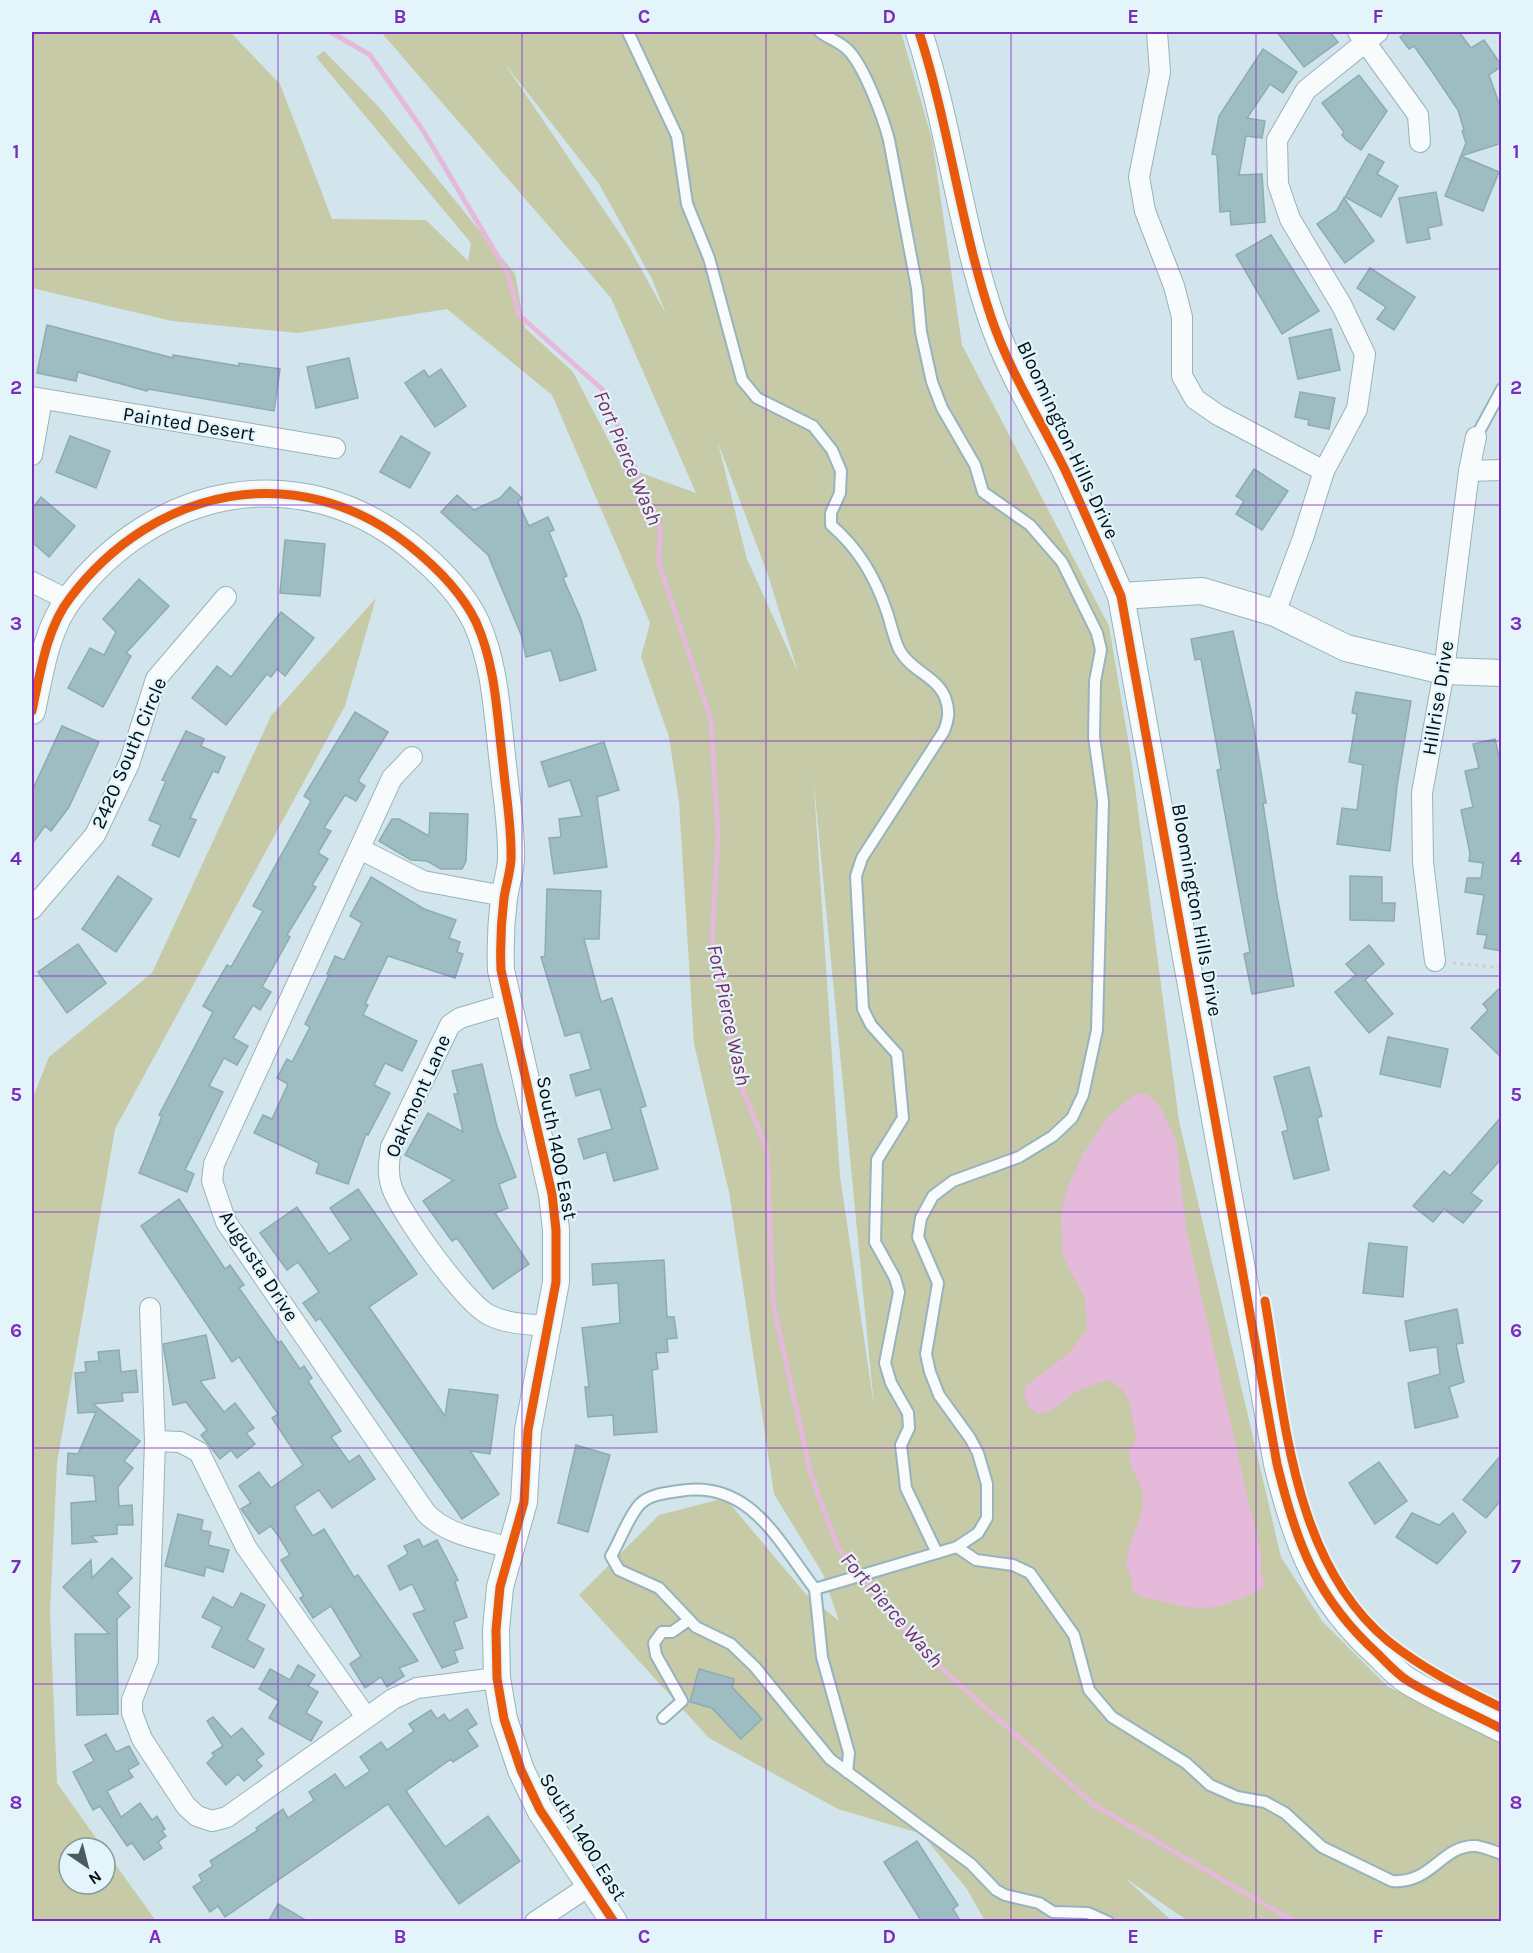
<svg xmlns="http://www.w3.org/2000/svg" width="1533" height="1953" font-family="Karla,sans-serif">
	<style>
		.green { fill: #c6caa6; fill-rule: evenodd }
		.water { fill: #e4b9da }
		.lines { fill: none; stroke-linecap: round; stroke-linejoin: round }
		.stream { stroke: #e4b9da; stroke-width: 5 }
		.building { fill: #9ebdc2; stroke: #8cacb1; stroke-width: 1.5 }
		.service-casing { stroke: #97b3bc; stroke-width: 14 }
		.minor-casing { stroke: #97b3bc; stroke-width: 22 }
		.tertiary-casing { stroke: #97b3bc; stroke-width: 28 }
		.path { stroke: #c9ced0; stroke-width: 3; stroke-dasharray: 3 4.5; stroke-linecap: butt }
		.service { stroke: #f8fbfc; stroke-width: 10 }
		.minor { stroke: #f8fbfc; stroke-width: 20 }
		.tertiary { stroke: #f8fbfc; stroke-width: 26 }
		.cycleway-casing { stroke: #e3f4fb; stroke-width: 13 }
		.cycleway { stroke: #e8590c; stroke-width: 9 }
		.grid { fill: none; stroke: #7b2cbf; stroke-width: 1.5; stroke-opacity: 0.55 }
		.labels { text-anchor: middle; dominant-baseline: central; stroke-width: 4.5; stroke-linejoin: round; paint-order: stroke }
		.street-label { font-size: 20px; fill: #000f16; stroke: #e3f4fb }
		.water-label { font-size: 21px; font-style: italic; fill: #7d2e66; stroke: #e3f4fb }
		.neatline { fill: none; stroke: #7b2cbf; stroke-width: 2 }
		.grid-label { font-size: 20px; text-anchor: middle; font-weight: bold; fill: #7b2cbf }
	</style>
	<rect width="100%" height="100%" fill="#d2e5ec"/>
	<g class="green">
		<path d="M32 32H230L280 84 332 219 426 220 468 261 471 243 316 57 324 51 378 106 515 274 525 328 573 372 622 466 696 493 611 298 381 32H901L932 139 962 345 1109 626 1131 757 1179 1121 1281 1557 1322 1621 1388 1687 1501 1737V1921H1188L1125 1878 1172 1921H985L967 1889 922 1834 838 1809 709 1738 579 1595 659 1515 725 1498 805 1593 839 1621 823 1574 774 1494 729 1192 694 1044 679 802 669 737 641 657 650 623 552 395 447 309 298 333 172 321 32 288ZM505 64 599 184 652 279 666 314 629 247ZM718 443 768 575 798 672 747 559ZM813 773V774L874 1406 840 1176Z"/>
		<path d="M376 598 345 706 115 1129 57 1463 50 1612 57 1783 103 1848H69V1884H105V1850L156 1921H32V1100L49 1057 152 973 271 716Z"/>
	</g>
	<path class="water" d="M1135 1094H1147L1161 1108 1176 1140 1186 1228 1262 1560 1261 1573 1266 1587C1226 1606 1211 1614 1168 1603 1155 1599 1143 1599 1132 1591V1580L1126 1566 1129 1548 1142 1511 1143 1493 1130 1464 1129 1452 1136 1439 1130 1403 1122 1389 1108 1380 1079 1390 1050 1411 1039 1414 1028 1407 1024 1395 1027 1385 1068 1354 1087 1330 1085 1298 1063 1257 1061 1218 1066 1190 1084 1153 1107 1118Z"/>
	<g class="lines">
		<path class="stream" d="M331 32 370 55 424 132 507 272 519 315 602 389 660 527 659 564 711 720 718 834 712 939 738 1078 767 1150 773 1303 811 1475 838 1548 921 1650 1094 1805 1295 1922"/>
	</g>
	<g class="building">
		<path d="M1277 32H1330L1338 42 1304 67Z"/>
		<path d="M1404 32H1459L1471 48 1484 40 1502 66 1489 75 1502 112V143L1461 156 1499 172 1483 211 1445 196 1466 143 1462 131 1464 130 1458 110 1433 73 1414 46 1409 49 1400 37 1406 33Z"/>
		<path d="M1263 49 1297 72 1283 93 1270 84 1247 118 1265 121 1262 138 1246 136 1239 175 1262 174 1265 222 1231 225 1230 211 1220 212 1217 155 1212 154 1219 116Z"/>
		<path d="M1359 75 1387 111 1361 150 1346 140 1342 135 1344 132 1322 103Z"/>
		<path d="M1369 154 1384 162 1377 174 1398 186 1381 217 1345 197Z"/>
		<path d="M1436 192 1442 225 1428 228 1430 239 1407 243 1399 198Z"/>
		<path d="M1344 198 1374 241 1345 263 1317 224 1337 210Z"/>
		<path d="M1271 235 1319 311 1282 334 1236 255Z"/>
		<path d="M1370 268 1415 297 1394 330 1377 319 1386 307 1357 288Z"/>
		<path d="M47 325 173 358V355L239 366V363L280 369 274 411 148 389 147 391 78 372 76 381 37 373Z"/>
		<path d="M1331 329 1340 370 1298 379 1289 338Z"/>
		<path d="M349 358 358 398 316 408 307 367Z"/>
		<path d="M441 369 466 406 435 427 405 383 424 370 429 377Z"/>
		<path d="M1300 392 1335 398 1329 429 1308 425 1309 420 1295 417Z"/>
		<path d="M70 436 110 451 96 488 56 472Z"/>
		<path d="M401 436 430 453 410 488 380 472Z"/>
		<path d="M1254 469 1288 491 1262 530 1236 514 1244 501 1236 496Z"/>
		<path d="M510 487 522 498 518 502 529 526 548 517 554 530 549 532 567 576 563 578 581 619 596 670 560 681 551 650 526 657 522 637 488 555 441 512 457 495 474 510 500 498Z"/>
		<path d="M41 497 75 526 49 557 32 542V509Z"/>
		<path d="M285 540 325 544 320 596 280 593Z"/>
		<path d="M139 579 169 606 126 653 131 656 103 707 68 688 90 648 104 655 116 632 103 619Z"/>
		<path d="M281 612 314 638 285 676 277 669 271 677 267 674 226 725 192 698 217 666 231 677Z"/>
		<path d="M1233 631 1251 711 1266 803H1263L1277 895 1294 986 1252 994 1244 954 1250 952 1217 770 1221 769 1201 659 1195 660 1191 639Z"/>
		<path d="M1356 692 1411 701 1397 786 1390 851 1337 844 1342 808 1357 810 1363 765 1349 762 1357 714 1352 713Z"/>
		<path d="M355 712 388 732 358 781 365 786 356 801 345 795 324 828 331 831 318 853 328 859 312 885 316 887 287 935 290 937 262 987 271 992 260 1010 253 1005 233 1038 248 1046 237 1065 224 1058 209 1086 223 1092 185 1170 194 1174 187 1192 139 1173 162 1116 159 1115 213 1012 203 1006 227 965 231 967 263 911 253 906 311 801 304 796Z"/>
		<path d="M62 726 99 742 69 807 51 831 45 826 32 844V791Z"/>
		<path d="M186 731 204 739 201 746 225 757 218 773 213 771 190 818 196 820 179 857 152 845 161 825 149 820 166 781 162 780Z"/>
		<path d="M1495 739 1502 770V951L1484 948 1487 935 1477 934 1484 895 1465 892 1467 878H1481L1483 863 1469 861 1470 853 1461 810 1473 807 1465 771 1479 768 1473 744Z"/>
		<path d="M604 742 619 790 597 797 607 867 554 874 549 838 561 837 559 819 582 816 570 780 549 787 541 762Z"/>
		<path d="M430 813 468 814 466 861 462 869H441L427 861 411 860 379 841 392 819H399L429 836Z"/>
		<path d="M118 876 152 899 116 952 82 929Z"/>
		<path d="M1350 876 1382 877V903H1395L1394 921 1350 920Z"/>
		<path d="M371 877 424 909 456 920 449 938 460 942 457 952 463 954 455 978 388 956 365 1004 368 1005 363 1015 417 1041 402 1071 385 1063 374 1085 390 1093 368 1135 366 1134 348 1184 316 1173 319 1163 254 1133 263 1115 272 1119 288 1084 277 1078 287 1059 292 1062 310 1027 305 1024 329 975 327 974 335 956 344 960 362 923 350 916Z"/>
		<path d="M547 889 601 891 599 939H584L601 1002 612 998 646 1106 640 1108 658 1169 614 1181 606 1152 584 1159 578 1139 612 1129 600 1089 576 1096 570 1075 591 1069 580 1032 565 1036 541 957 545 956Z"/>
		<path d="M78 944 106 983 67 1013 38 972Z"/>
		<path d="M1369 945 1384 964 1365 980 1393 1014 1369 1033 1335 992 1356 975 1346 964Z"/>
		<path d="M1502 986V1058L1471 1028 1488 1010 1483 1004Z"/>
		<path d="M1388 1037 1448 1049 1440 1087 1380 1074Z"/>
		<path d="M482 1064 497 1127 516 1177 499 1184 508 1208 495 1213 529 1264 493 1289 457 1238 452 1241 423 1201 453 1180 405 1155 428 1113 463 1132 454 1094H458L452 1071Z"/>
		<path d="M1309 1067 1322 1116 1317 1118 1329 1170 1294 1179 1282 1132 1288 1130 1274 1077Z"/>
		<path d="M1502 1116V1158L1471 1193 1482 1201 1463 1223 1444 1209 1433 1222 1413 1206 1444 1171 1450 1176Z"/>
		<path d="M358 1189 417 1274 369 1307 445 1416 449 1389 498 1395 490 1454 470 1451 499 1494 462 1519 320 1318 316 1321 303 1303 319 1292 298 1262 287 1270 260 1233 297 1207 329 1254 351 1239 330 1208Z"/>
		<path d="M179 1199 225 1269 230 1265 244 1285 239 1288 278 1343 281 1341 300 1369 304 1366 312 1378 308 1381 341 1431 331 1437 349 1462 359 1455 375 1479 332 1508 319 1490 294 1507 313 1536 324 1529 354 1577 358 1575 418 1661 399 1668 404 1676 387 1687 381 1677 365 1688 350 1664 361 1656 331 1606 313 1618 300 1598 304 1596 281 1560 290 1555 279 1537 271 1526 259 1534 241 1509 251 1503 239 1486 259 1472 271 1488 303 1465 272 1418 278 1414 239 1357 232 1362 141 1226Z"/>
		<path d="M1369 1243 1407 1247 1403 1297 1363 1293Z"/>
		<path d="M664 1260 667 1317H674L677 1338 667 1339 668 1352 656 1353 658 1369 652 1370 657 1432 614 1435 613 1415 588 1417 585 1387H589L582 1328 620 1323 618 1283 593 1285 592 1264Z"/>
		<path d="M1457 1309 1463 1343 1456 1344 1464 1382 1449 1387 1458 1417 1415 1428 1408 1383 1440 1374 1437 1347 1410 1351 1405 1321Z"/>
		<path d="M206 1335 215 1378 200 1381 224 1412 235 1403 254 1428 246 1433 255 1444 237 1458 231 1450 220 1459 201 1435 207 1430 186 1402 173 1405 163 1344Z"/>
		<path d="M119 1350 121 1372 136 1370 138 1392 122 1393 123 1401 93 1404 140 1441 124 1461 133 1468 118 1487 119 1506 132 1505 133 1525H117V1534L91 1536 97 1542 72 1544 71 1503 96 1501 94 1476 67 1474 68 1453 78 1454 96 1412 78 1413 75 1373 86 1372 85 1362 99 1361 98 1352Z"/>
		<path d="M576 1445 610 1455 588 1532 558 1523Z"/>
		<path d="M1502 1454V1499L1486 1518 1463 1500Z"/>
		<path d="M1379 1462 1407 1501 1375 1524 1349 1483Z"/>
		<path d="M1412 1513 1439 1525 1453 1513 1466 1532 1437 1564 1396 1537Z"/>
		<path d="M178 1514 203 1520 201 1530 211 1532 208 1545 229 1550 223 1572 206 1567 204 1576 165 1566Z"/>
		<path d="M419 1539 423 1547 437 1540 458 1580 455 1582 467 1617 454 1622 463 1648 454 1651 458 1662 442 1668 413 1614 425 1610 412 1584 400 1590 388 1566 408 1554 404 1546Z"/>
		<path d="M112 1558 132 1578 117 1593 130 1607 117 1619 118 1714 77 1715 75 1634H109L63 1587 91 1560 92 1578Z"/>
		<path d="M241 1593 265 1605 247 1640 264 1649 254 1668 212 1647 222 1627 202 1617 213 1597 233 1608Z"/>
		<path d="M298 1665 315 1675 308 1686 318 1692 306 1713 322 1722 311 1741 269 1718 279 1701 259 1689 270 1669 290 1680Z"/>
		<path d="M699 1669 734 1679 732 1687 762 1719 741 1739 712 1708 690 1702Z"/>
		<path d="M467 1709 477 1724 467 1730 478 1746 453 1762 451 1759 406 1791 445 1847 488 1816 520 1861 459 1904 388 1804 225 1917 218 1906 210 1912 193 1887 202 1881 199 1875 213 1866 210 1861 258 1830 256 1828 283 1809 288 1818 314 1800 309 1792 335 1774 345 1788 370 1771 360 1757 381 1742 387 1750 414 1731 409 1724 431 1710 437 1719 444 1714 449 1721Z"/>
		<path d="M213 1717 231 1737 242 1728 264 1754 256 1760 262 1766 244 1781 238 1774 226 1785 207 1763 214 1756 212 1753 223 1746 207 1721Z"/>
		<path d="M106 1734 116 1752 129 1746 139 1764 128 1770 133 1777 107 1791 121 1817 140 1803 152 1820 157 1816 165 1829 162 1831 166 1836 158 1842 162 1848 144 1860 132 1843 127 1846 100 1806 93 1810 73 1772 94 1761 85 1745Z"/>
		<path d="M917 1841 958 1905 953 1909 961 1922H922L884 1862Z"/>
		<path d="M278 1904 309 1922H268Z"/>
	</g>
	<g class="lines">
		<g class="service-casing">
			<g id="service">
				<path d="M628 32 677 136 687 204 709 258 742 380 757 398 813 426 832 450 841 471 840 493 831 513V525C859 549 875 577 887 612 891 624 894 640 900 651 912 672 939 677 946 700 950 712 948 721 944 731L862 858 856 876 863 1009 871 1025 897 1054 903 1118 877 1160 875 1242 895 1278 899 1292 885 1363 891 1383 908 1413 909 1428 901 1445 906 1488 937 1553"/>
				<path d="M820 32C828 38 840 42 848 50 864 66 883 117 889 140L917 288 921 332 932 382 942 408 975 465 983 492 1030 525 1062 562 1097 633 1101 650 1095 681 1094 737 1103 801 1097 1030 1083 1095 1072 1118 1053 1136 1019 1157 953 1181 933 1196 921 1218 918 1237 938 1283 926 1354 930 1372 939 1395 970 1438 978 1453 987 1484V1518L978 1533 957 1547 815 1589C778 1541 750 1479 679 1491 666 1493 650 1494 640 1504 628 1517 620 1541 611 1556L619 1570 659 1588 696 1627 731 1644 755 1667 830 1759 971 1864 996 1890 1005 1895 1039 1903 1053 1912 1088 1913 1108 1922"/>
				<path d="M1476 437 1502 389"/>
				<path d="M957 1547 976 1560 1013 1565 1030 1573 1074 1635 1089 1690 1112 1717 1186 1763 1210 1785 1237 1797 1265 1802 1285 1813 1322 1847 1392 1881C1432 1884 1441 1846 1474 1846 1482 1846 1493 1851 1502 1854"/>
				<path d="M815 1589 822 1657 849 1753 847 1772"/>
				<path d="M663 1718 682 1701 656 1655 654 1643 662 1632H672L689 1620"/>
			</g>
		</g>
		<g class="minor-casing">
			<g id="minor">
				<path d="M1157 32 1160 72 1139 177 1145 211 1174 286 1182 317V376L1195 399 1218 415 1324 471"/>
				<path d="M1358 32 1418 115 1420 142"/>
				<path d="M32 397 335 448"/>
				<path d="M32 455 42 399"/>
				<path d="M1469 471 1502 470"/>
				<path d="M32 582 68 600"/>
				<path d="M1275 613 1303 538 1324 471 1357 409 1365 354 1342 306 1290 219 1278 184 1277 140 1306 90 1378 32"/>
				<path d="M412 757 392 778 214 1164 212 1181 226 1222 426 1513C448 1536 481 1539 510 1548"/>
				<path d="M360 849 423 881 504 896"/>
				<path d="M32 909 95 835 129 764 156 679 226 597"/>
				<path d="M1435 961 1423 862 1422 793 1444 671 1469 471 1476 437"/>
				<path d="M507 1004 460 1018 450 1025 391 1147C389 1161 387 1174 392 1188 401 1214 465 1303 489 1315 507 1324 527 1324 547 1326"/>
				<path d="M150 1308 155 1441 148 1660 132 1700V1713L142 1739 186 1806 197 1816 212 1821 227 1817 393 1699 417 1688 497 1678"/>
				<path d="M155 1441 180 1442 199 1452 246 1547 366 1717"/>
				<path d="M535 1922 589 1886"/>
			</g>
		</g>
		<g class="tertiary-casing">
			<g id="tertiary">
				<path d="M919 32C949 125 960 224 991 317 1009 371 1041 421 1066 472 1085 513 1103 555 1121 596L1277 1464C1296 1542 1316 1598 1378 1654 1387 1663 1397 1674 1408 1681 1438 1699 1471 1713 1502 1729"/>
				<path d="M1121 596 1202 591 1275 613 1346 648 1444 671 1502 673"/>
				<path d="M32 711C40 674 46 629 70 598 154 487 298 456 410 546 435 566 462 593 476 622 496 666 497 716 503 764 506 796 512 828 511 860 510 873 506 885 504 898 501 922 500 946 501 970L552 1194 556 1230V1282L528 1430 524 1502 500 1587 496 1630 497 1678 504 1719 521 1770 540 1810 614 1922"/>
			</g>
		</g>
		<path class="path" d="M1453 963 1502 968"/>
		<use href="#service" class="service"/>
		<use href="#minor" class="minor"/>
		<use href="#tertiary" class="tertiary"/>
		<g class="cycleway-casing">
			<g id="cycleway">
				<path d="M919 32C949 125 960 224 991 317 1009 371 1041 421 1066 472 1085 513 1103 555 1121 596L1277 1464C1296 1542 1316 1598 1378 1654 1387 1663 1397 1674 1408 1681 1438 1699 1471 1713 1502 1729"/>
				<path d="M32 711C40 674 46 629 70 598 154 487 298 456 410 546 435 566 462 593 476 622 496 666 497 716 503 764 506 796 512 828 511 860 510 873 506 885 504 898 501 922 500 946 501 970L552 1194 556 1230V1282L528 1430 524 1502 500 1587 496 1630 497 1678 504 1719 521 1770 540 1810 614 1922"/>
				<path d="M1265 1301C1285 1416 1292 1561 1388 1641 1423 1669 1461 1688 1502 1708"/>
			</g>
		</g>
		<use href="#cycleway" class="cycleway"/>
	</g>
	<path class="grid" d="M278 32V1922M522 32V1922M766 32V1922M1011 32V1922M1256 32V1922M32 269H1502M32 505H1502M32 741H1502M32 976H1502M32 1212H1502M32 1448H1502M32 1684H1502"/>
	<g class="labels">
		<g class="street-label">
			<text transform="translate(189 424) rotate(9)">Painted Desert</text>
			<text transform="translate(1068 440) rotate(65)">Bloomington Hills Drive</text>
			<text transform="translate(1438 698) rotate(-81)">Hillrise Drive</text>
			<text transform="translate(129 753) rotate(-67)">2420 South Circle</text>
			<text transform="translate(1197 910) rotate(80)">Bloomington Hills Drive</text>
			<text transform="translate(418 1096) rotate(-66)">Oakmont Lane</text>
			<text transform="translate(557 1148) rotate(79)">South 1400 East</text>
			<text transform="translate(259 1266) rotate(57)">Augusta Drive</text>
			<text transform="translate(583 1837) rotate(58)">South 1400 East</text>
		</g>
		<g class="water-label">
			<text transform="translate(628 458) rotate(67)">Fort Pierce Wash</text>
			<text transform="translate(729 1015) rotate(78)">Fort Pierce Wash</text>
			<text transform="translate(892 1610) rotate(49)">Fort Pierce Wash</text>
		</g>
	</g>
	<rect width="1533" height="1953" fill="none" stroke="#e3f4fb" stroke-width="66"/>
	<g transform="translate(87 1866) rotate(145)"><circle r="28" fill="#e3f4fb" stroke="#88989f" stroke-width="1.5"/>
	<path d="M0-4.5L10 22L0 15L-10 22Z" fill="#4a5a61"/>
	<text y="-9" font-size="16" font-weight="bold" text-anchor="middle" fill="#000f16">N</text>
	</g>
	<rect x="33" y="33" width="1467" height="1887" class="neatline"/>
	<g class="grid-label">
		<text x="155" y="23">A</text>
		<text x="400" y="23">B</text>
		<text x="644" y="23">C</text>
		<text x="889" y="23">D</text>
		<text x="1133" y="23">E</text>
		<text x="1378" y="23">F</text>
		<text x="16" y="158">1</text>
		<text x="1516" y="158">1</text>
		<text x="16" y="394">2</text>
		<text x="1516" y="394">2</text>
		<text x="16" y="630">3</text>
		<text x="1516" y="630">3</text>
		<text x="16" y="865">4</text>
		<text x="1516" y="865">4</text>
		<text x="16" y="1101">5</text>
		<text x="1516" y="1101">5</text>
		<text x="16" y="1337">6</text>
		<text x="1516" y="1337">6</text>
		<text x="16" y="1573">7</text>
		<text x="1516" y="1573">7</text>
		<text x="16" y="1809">8</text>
		<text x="1516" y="1809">8</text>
		<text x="155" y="1943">A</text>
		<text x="400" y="1943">B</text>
		<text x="644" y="1943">C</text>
		<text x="889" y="1943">D</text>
		<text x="1133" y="1943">E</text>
		<text x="1378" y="1943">F</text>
	</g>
</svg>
